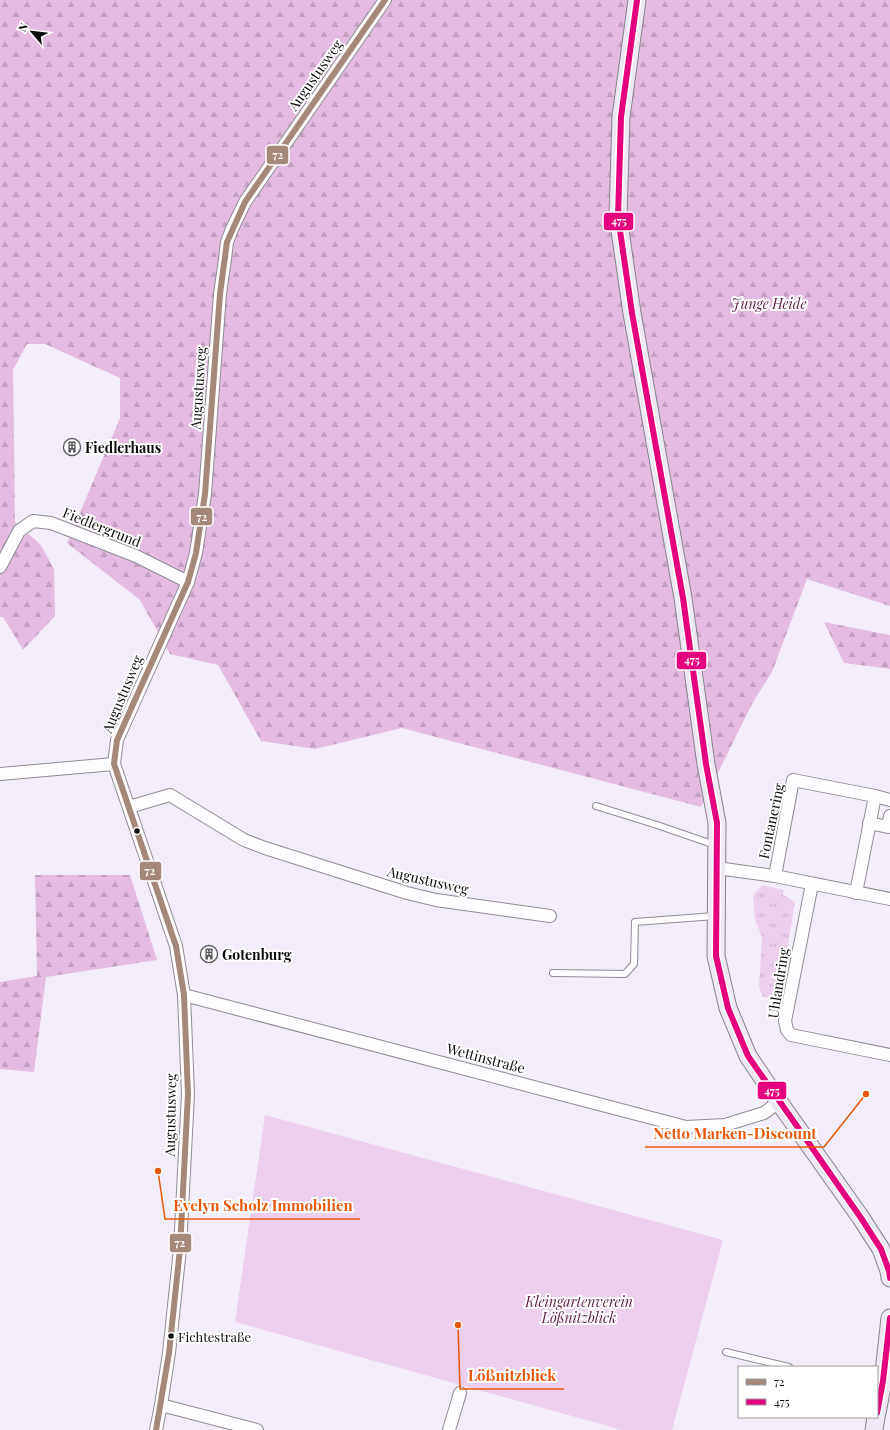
<svg xmlns="http://www.w3.org/2000/svg" width="890" height="1430" font-family="'Playfair Display',serif">
	<style>
		.grass { fill: url(#grass-tufts) }
		.forest { fill: url(#forest-firs) }
		.garden { fill: #ecceed }
		.lines { fill: none; stroke-linecap: round; stroke-linejoin: round }
		.lane-casing { stroke: #8f8c92; stroke-width: 8 }
		.street-casing { stroke: #8f8c92; stroke-width: 14 }
		.secondary-casing { stroke: #868389; stroke-width: 19 }
		.lane { stroke: #fdfcfe; stroke-width: 6 }
		.street { stroke: #fdfcfe; stroke-width: 12 }
		.secondary { stroke: #eee8f4; stroke-width: 17 }
		.bus-1-casing { stroke: #fff; stroke-width: 9 }
		.bus-2-casing { stroke: #fff; stroke-width: 9 }
		.bus-1 { stroke: #a4897a; stroke-width: 6 }
		.bus-2 { stroke: #e5007d; stroke-width: 6 }
		.bus-dot { fill: #0a0a0a; stroke: #fff; stroke-width: 1.5 }
		.labels { text-anchor: middle; dominant-baseline: central; stroke-width: 4; stroke-linejoin: round; paint-order: stroke }
		.bus-label { font-size: 13px; fill: #0a0a0a; stroke: #fff; text-anchor: start }
		.street-label { font-size: 14px; fill: #0a0a0a; stroke: #fff }
		.park-label { font-size: 14px; font-style: italic; fill: #601d44; stroke: #fff }
		.poi-label { font-size: 14px; font-weight: bold; fill: #0a0a0a; stroke: #fff; text-anchor: start }
		.leader { fill: none; stroke: #e8590c; stroke-width: 1.5 }
		.callout-dot { fill: #e8590c; stroke: #fff; stroke-width: 1.5 }
		.callout-label { font-size: 15px; text-anchor: middle; font-weight: bold; fill: #e8590c; stroke: #fff; stroke-width: 4; stroke-linejoin: round; paint-order: stroke }
		.line-badge { stroke: #fff; stroke-width: 1.5 }
		.badge-label { font-size: 11px; text-anchor: middle; font-weight: bold; fill: #fff }
	</style>
	<defs>
		<pattern id="grass-tufts" width="24" height="20" patternUnits="userSpaceOnUse"><rect width="24" height="20" fill="#ecceed"/><path d="M3 7l-1-3M5 7V3M7 7l1-3M15 17l-1-3M17 17v-4M19 17l1-3" fill="none" stroke="#c9b0ca"/></pattern>
		<pattern id="forest-firs" width="22" height="20" patternUnits="userSpaceOnUse"><rect width="22" height="20" fill="#e4bce1"/><path d="M5 1l3.5 6h-7zM16 11l3.5 6h-7z" fill="#c2a0c0"/></pattern>
	</defs>
	<rect width="100%" height="100%" fill="#f3edfa"/>
	<path class="grass" d="M762 885 784 890 783 895 789 898 795 902 779 999 763 997 759 987 762 937 755 920 753 896Z"/>
	<g class="forest">
		<path d="M0 0H890V606L807 579 772 672 753 702 701 807 402 728 315 749 261 741 218 665 170 654 140 600 67 543 120 418V378L45 344H27L13 370 15 522 41 545 54 569 55 616 23 650 3 617H0Z"/>
		<path d="M824 622 890 635V669L844 663Z"/>
		<path d="M35 875H130L157 960 46 977 34 1072 0 1069V982L37 976Z"/>
	</g>
	<path class="garden" d="M265 1115 723 1240 672 1430H622L235 1322Z"/>
	<g class="lines">
		<g class="lane-casing">
			<g id="lane">
				<path d="M596 806 657 825 715 845"/>
				<path d="M553 973 625 974 634 964 635 922 715 916"/>
				<path d="M726 1352 789 1367"/>
			</g>
		</g>
		<g class="street-casing">
			<g id="street">
				<path d="M0 567 19 531 33 521 51 523 136 556 188 582"/>
				<path d="M0 774 114 764"/>
				<path d="M875 796 890 800"/>
				<path d="M129 807 170 795 244 840 265 848 407 893 436 900 550 916"/>
				<path d="M869 823 888 827 890 816"/>
				<path d="M717 868 775 876 890 899"/>
				<path d="M775 876 793 780 875 796 856 893"/>
				<path d="M812 884 785 1021 787 1030 791 1035 890 1055"/>
				<path d="M184 995 686 1127 725 1125 764 1113 779 1102"/>
				<path d="M161 1405 257 1430"/>
				<path d="M156 1430 161 1405 169 1353 180 1249 188 1094 184 995 176 946 114 764 117 740 188 582 196 553 205 494 220 294 225 259 227 242 232 229 245 202 385 0"/>
				<path d="M449 1430 460 1393"/>
			</g>
		</g>
		<g class="secondary-casing">
			<g id="secondary">
				<path d="M637 0 621 117 618 217 632 313 683 598 706 764 717 823 716 956 728 1008 748 1056 779 1102 861 1218 881 1249 889 1271 890 1278"/>
				<path d="M877 1413 883 1381 890 1318"/>
				<path d="M874 1430 876 1417"/>
			</g>
		</g>
		<use href="#lane" class="lane"/>
		<use href="#street" class="street"/>
		<use href="#secondary" class="secondary"/>
		<g class="bus-1-casing">
			<path id="bus-1" d="M156 1430 169 1353 180 1249 188 1094 184 995 176 946 114 764 117 740 188 582 196 553 205 494 220 294 227 242 245 202 385 0"/>
		</g>
		<g class="bus-2-casing">
			<g id="bus-2">
				<path d="M637 0 621 117 618 217 632 313 683 598 706 764 717 823 716 956 728 1008 748 1056 861 1218 881 1249 889 1271 890 1278"/>
				<path d="M877 1413 883 1381 890 1318"/>
			</g>
		</g>
		<use href="#bus-1" class="bus-1"/>
		<use href="#bus-2" class="bus-2"/>
	</g>
	<defs>
		<g id="building-ring" transform="scale(0.9)"><circle r="9.5" fill="#fff" stroke="#5c595e" stroke-width="1.5"/><path d="M-4-6H4V6H1V3H-1V6H-4ZM-2.5-4.3h1.7v1.8h-1.7ZM.8-4.3h1.7v1.8H.8ZM-2.5-1h1.7V.8h-1.7ZM.8-1h1.7V.8H.8Z" fill="#5c595e"/></g>
	</defs>
	<g fill-rule="evenodd">
		<use href="#building-ring" x="72" y="447"/>
		<use href="#building-ring" x="209" y="954"/>
	</g>
	<g class="bus-dot">
		<circle cx="137" cy="831" r="3.5"/>
		<circle cx="171" cy="1336" r="3.5"/>
	</g>
	<g class="labels">
		<g class="bus-label">
			<text x="178" y="1336">Fichtestraße</text>
		</g>
		<g class="street-label">
			<text transform="translate(315 75) rotate(-55)">Augustusweg</text>
			<text transform="translate(198 388) rotate(-86)">Augustusweg</text>
			<text transform="translate(102 527) rotate(22)">Fiedlergrund</text>
			<text transform="translate(122 694) rotate(-67)">Augustusweg</text>
			<text transform="translate(771 821) rotate(-78)">Fontanering</text>
			<text transform="translate(428 880) rotate(13)">Augustusweg</text>
			<text transform="translate(778 983) rotate(-81)">Uhlandring</text>
			<text transform="translate(486 1058) rotate(15)">Wettinstraße</text>
			<text transform="translate(170 1115) rotate(-89)">Augustusweg</text>
		</g>
		<g class="park-label">
			<text x="769" y="303">Junge Heide</text>
			<text x="579" y="1301">Kleingartenverein<tspan x="579" dy="16">Lößnitzblick</tspan></text>
		</g>
		<g class="poi-label">
			<text x="85" y="447">Fiedlerhaus</text>
			<text x="222" y="954">Gotenburg</text>
		</g>
	</g>
	<path class="leader" d="M866 1094L824 1147H645M158 1171L165 1219H360M458 1325L460 1389H564"/>
	<g class="callout-dot">
		<circle cx="866" cy="1094" r="4"/>
		<circle cx="158" cy="1171" r="4"/>
		<circle cx="458" cy="1325" r="4"/>
	</g>
	<g class="callout-label">
		<text x="735" y="1139">Netto Marken-Discount</text>
		<text x="263" y="1211">Evelyn Scholz Immobilien</text>
		<text x="512" y="1381">Lößnitzblick</text>
	</g>
	<g class="line-badge">
		<rect x="266" y="145" width="23" height="20" rx="4" fill="#a4897a"/>
		<rect x="603" y="212" width="31" height="19" rx="4" fill="#e5007d"/>
		<rect x="190" y="507" width="23" height="19" rx="4" fill="#a4897a"/>
		<rect x="676" y="651" width="31" height="19" rx="4" fill="#e5007d"/>
		<rect x="139" y="861" width="23" height="20" rx="4" fill="#a4897a"/>
		<rect x="757" y="1081" width="30" height="19" rx="4" fill="#e5007d"/>
		<rect x="169" y="1233" width="23" height="20" rx="4" fill="#a4897a"/>
	</g>
	<g class="badge-label">
		<text x="278" y="159">72</text>
		<text x="619" y="225">475</text>
		<text x="202" y="521">72</text>
		<text x="692" y="664">475</text>
		<text x="150" y="875">72</text>
		<text x="772" y="1095">475</text>
		<text x="180" y="1247">72</text>
	</g>
	<rect x="738" y="1366" width="140" height="52" fill="#ffffff" stroke="#9d9d9d"/>
	<rect x="746" y="1379" width="20" height="6" fill="#a4897a" stroke="#9d9d9d"/>
	<text x="774" y="1386" font-size="12" fill="#0a0a0a">72</text>
	<rect x="746" y="1399" width="20" height="6" fill="#e5007d" stroke="#9d9d9d"/>
	<text x="774" y="1406" font-size="12" fill="#0a0a0a">475</text>
	<g transform="translate(32 32) rotate(298)" stroke="#ffffff" stroke-width="3" paint-order="stroke">
	<path d="M0-3L7 15L0 10L-7 15Z" fill="#0a0a0a"/>
	<text y="-6" font-size="11" font-weight="bold" text-anchor="middle" fill="#0a0a0a">N</text>
	</g>
</svg>
